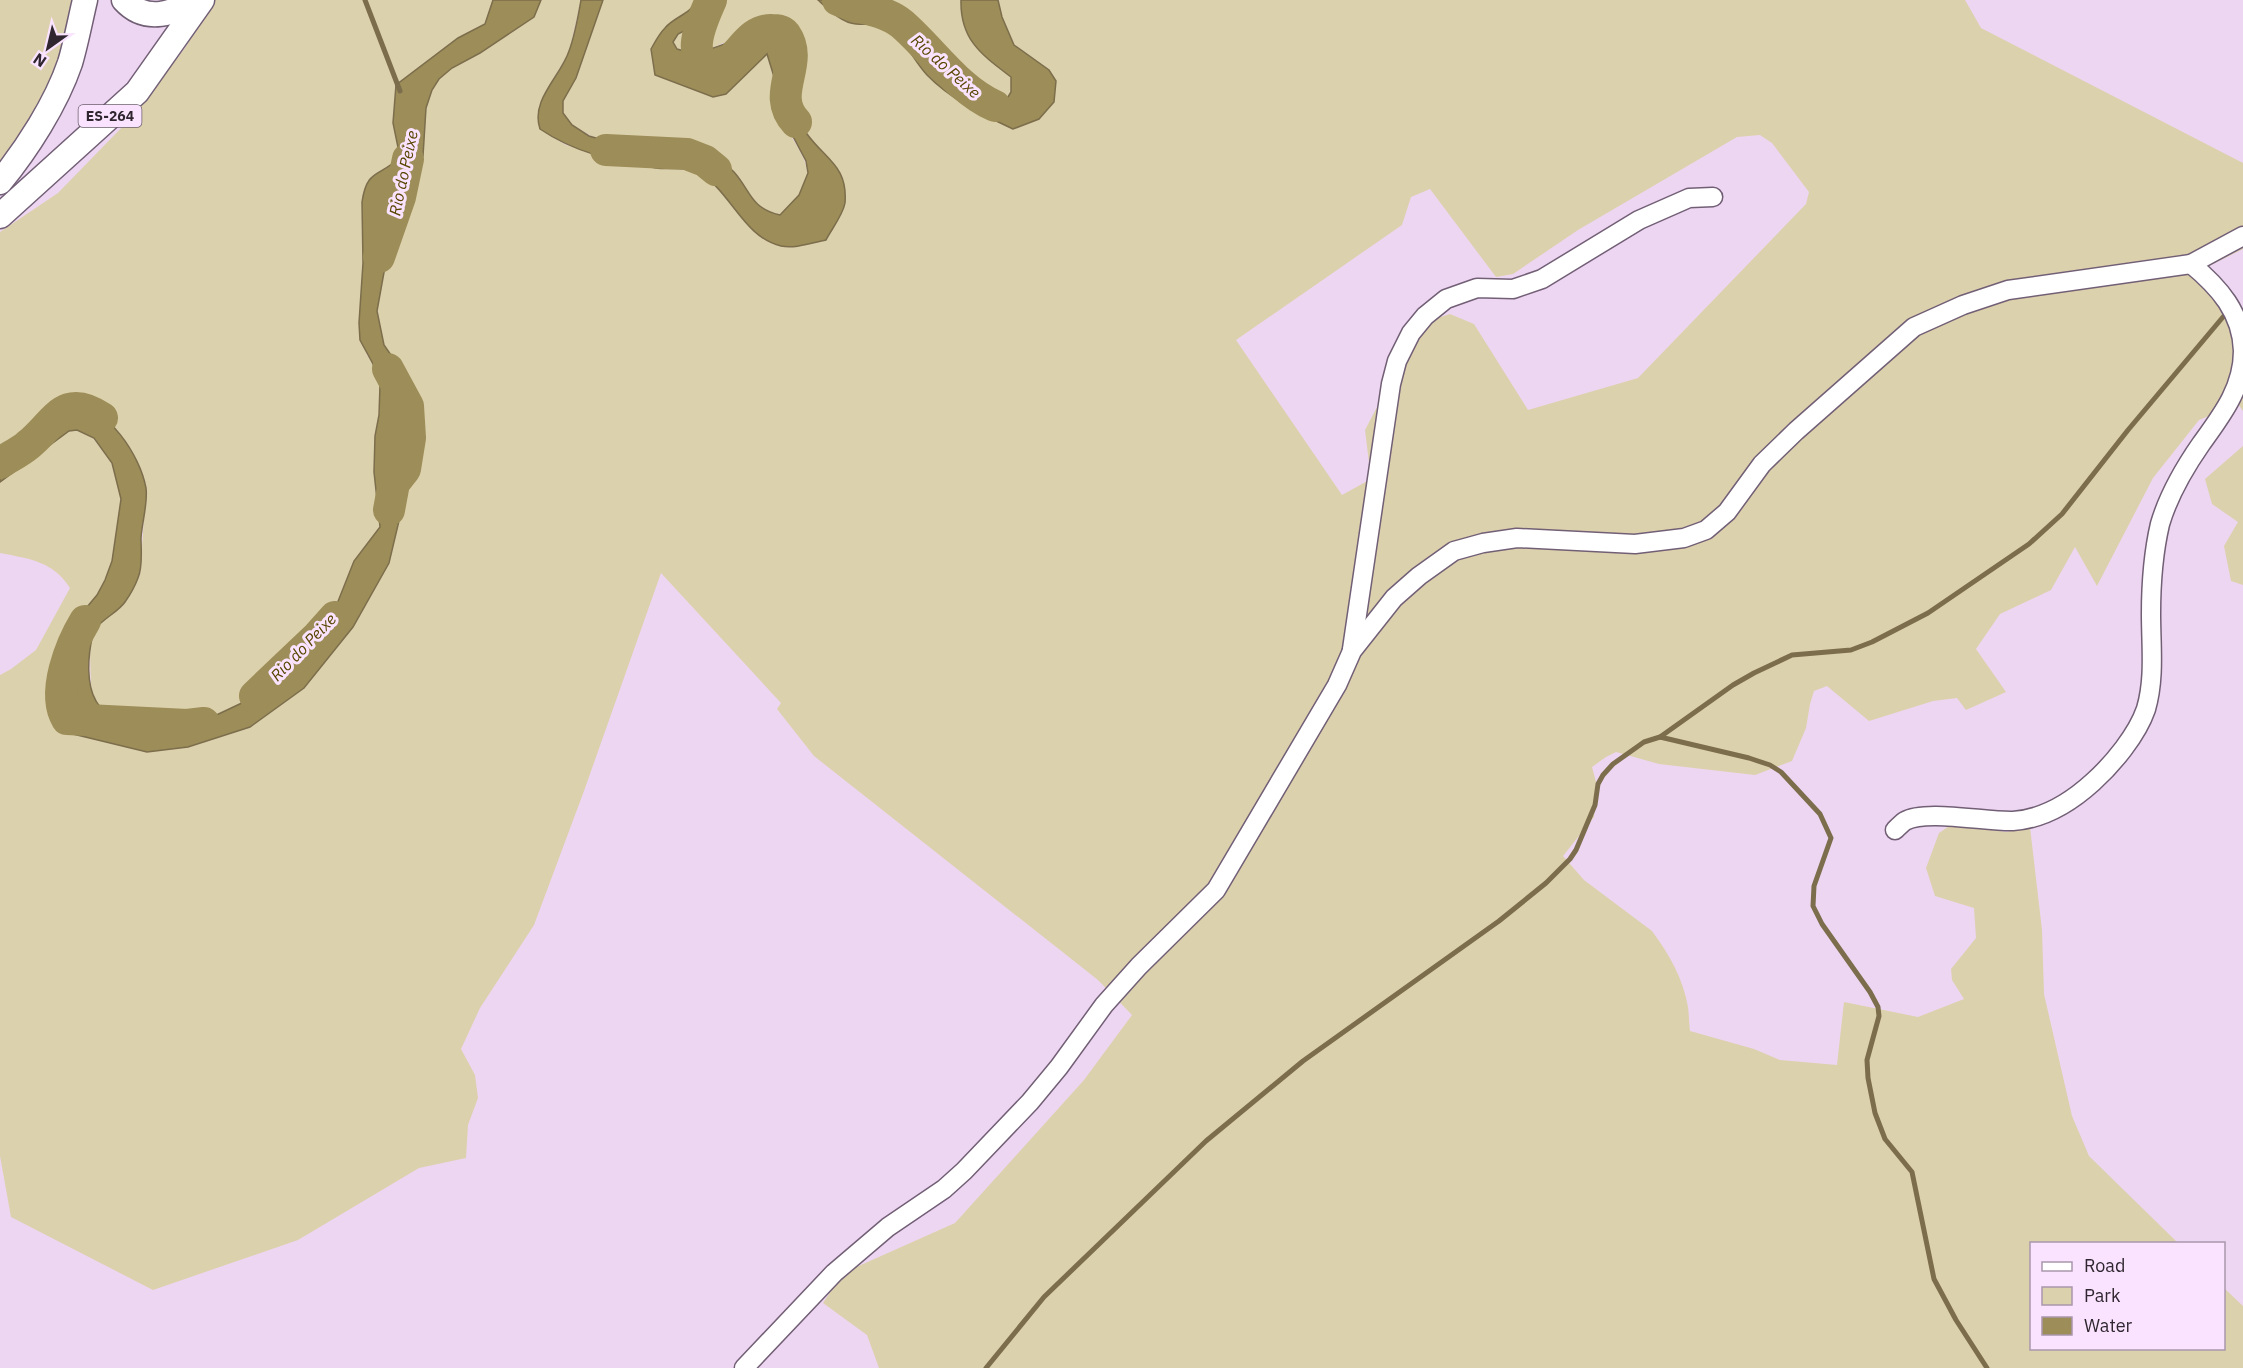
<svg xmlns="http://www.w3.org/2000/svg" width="2243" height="1368" font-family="'IBM Plex Sans',sans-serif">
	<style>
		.green { fill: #dcd1ad; fill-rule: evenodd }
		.water { fill: #9d8d58; stroke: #7c6e4c; stroke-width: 1.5 }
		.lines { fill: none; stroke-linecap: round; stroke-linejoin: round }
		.stream { stroke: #7c6e4c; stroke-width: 5 }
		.river { stroke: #9d8d58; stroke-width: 32 }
		.minor-casing { stroke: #725f76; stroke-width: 21 }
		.major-casing { stroke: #725f76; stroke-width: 27 }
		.minor { stroke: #fff; stroke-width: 18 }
		.major { stroke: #fff; stroke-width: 24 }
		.labels { text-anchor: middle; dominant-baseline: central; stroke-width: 6; stroke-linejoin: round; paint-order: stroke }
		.shield { fill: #fae3fe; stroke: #6c5f6e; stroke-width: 1.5 }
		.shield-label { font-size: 14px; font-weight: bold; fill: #2f2630 }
		.water-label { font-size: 16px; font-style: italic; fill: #584600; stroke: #fae3fe }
	</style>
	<rect width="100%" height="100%" fill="#edd6f1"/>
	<g class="green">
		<path d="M0 0H76L64 50 40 109 0 173Z"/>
		<path d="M214 0H493L485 24 458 38 396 85 393 123 400 157C379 178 367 169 362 202L363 263 359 323 367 355 373 363 380 385 379 415 375 436 374 472 380 527 354 561 333 614 321 632 246 701 208 719 192 722 147 725 118 723 96 702 91 689 90 654 92 634 106 617 125 603 140 575 146 488 122 438 97 412 72 404 0 459V232L58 193 127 122 185 48Z"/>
		<path d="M541 0H581L569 53 546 91 540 129 566 145 658 168 694 170 716 185 747 224 782 246 788 247 826 240 807 134 789 94 787 82 788 50 723 43 707 51 688 54 677 49 673 42 678 34 704 21 724 0H818L835 14 854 24H875L888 29 904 43 927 75 969 106 1013 129 1039 119 1054 102 1049 70 1014 45 1002 17 998 0H1965L1981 28 2243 163V249L2205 268 2243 351V411L2238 404 2199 420 2153 478 2097 586 2075 547 2051 590 2000 614 1976 649 2006 692 1966 710 1957 698 1933 701 1869 721 1827 686 1814 691 1810 704 1806 728 1792 761 1755 775 1659 764 1616 752 1606 757 1592 767 1596 782 1594 817 1563 856 1584 880 1652 931C1669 954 1683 978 1688 1007 1689 1015 1689 1023 1690 1031L1754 1049 1780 1060 1837 1065 1844 1002 1918 1017 1964 999 1952 980 1951 969 1976 938 1974 908 1935 896 1926 868 1939 833 1952 824 2006 832 2030 827 2042 930 2044 994 2072 1116 2089 1156 2178 1243 2032 1244V1348H2224V1288L2243 1306V1368H879L867 1335 823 1303 843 1273 955 1223 1084 1080 1132 1015 1098 980 814 756 777 709 781 703 661 573 584 791 534 925 480 1008 461 1049 475 1075 478 1098 468 1125 466 1158 419 1168 298 1240 153 1290 11 1217 0 1156V675L11 669 36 650 70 588C53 561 30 559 0 553V482L69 430H77L93 438 112 463 121 499 112 561 105 580 97 595 71 626 63 720 69 733 147 752 188 747 353 627 389 563 403 504 405 419 409 400V381L384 345 377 311 396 206 423 156 426 108 433 88 439 79 452 68 480 53 534 17ZM1760 135 1772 143 1809 192 1806 204 1638 378 1528 410 1474 324 1450 314 1437 318 1415 341 1401 361 1365 430 1371 479 1342 495 1236 340 1402 225 1411 197 1430 189 1496 277 1513 274 1578 230 1737 137Z"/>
		<path d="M603 0H698C689 15 674 17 665 28 659 34 655 42 651 49L655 75 672 81 767 53C770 62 773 71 775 80 777 91 777 102 780 113 797 158 832 171 780 215 750 208 751 191 734 172 723 160 709 153 694 147L668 158 600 141 572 125 563 113V101L576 78Z"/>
		<path d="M851 0H961C960 37 984 57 1011 77V92L1005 102H998L968 87 947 72 905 20 881 5Z"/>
		<path d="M2243 446V585L2231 581 2224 546 2238 522 2212 504 2205 479Z"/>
	</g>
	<g class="water">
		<path d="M493 0H541L534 17 480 53 452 68 439 79 432 90 426 108 423 156 396 206 377 311 384 345 409 381V400L405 419 403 504 389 563 353 627 304 688 250 727 188 747 147 752 69 733 64 727 63 720 71 626 97 595 105 580 112 561 121 499 112 463 94 438 77 430 69 431 0 482V459L72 403C108 407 140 455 146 488 148 503 142 522 141 538 141 550 143 567 138 578 135 586 130 595 125 602 116 615 95 621 92 638 88 657 86 684 96 701 101 710 111 715 118 723L147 725 192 722 208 719 246 701 321 632 333 614 354 561 380 527 374 472 375 436 379 415 380 385 373 364 360 340 359 323 363 263 362 202C367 168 379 178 400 157L393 123 396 85 458 38 485 24Z"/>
		<path d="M581 0H603L576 78 563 101V113L572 125 589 136 655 155 668 158 695 147C709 153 723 160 734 172 751 191 750 208 780 215L799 195 808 173 806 161 780 112 775 80 767 54 726 94 713 97 655 75 651 49C655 42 659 34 665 28 674 17 689 15 698 0H724L704 21 678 34 673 42 677 49C713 63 741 22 782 38 793 59 784 75 790 96 795 109 799 123 807 134 826 160 848 166 845 203 843 215 831 230 826 240 811 243 795 249 781 246 742 237 730 188 696 171 685 166 668 170 656 168 614 161 575 153 540 129 530 100 561 76 569 51 575 35 578 17 581 0Z"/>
		<path d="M818 0H851L881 5 905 20 942 67 956 79 998 102H1005L1011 92V77C982 55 960 40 961 0H998L1002 17 1014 45 1049 70 1056 81 1054 102 1039 119 1013 129C983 115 950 99 927 75 913 60 906 40 888 29 878 23 868 25 856 24 842 23 828 9 818 0Z"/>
	</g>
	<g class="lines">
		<g class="stream">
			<path d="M365 0 400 91"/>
			<path d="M1660 737 1749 758 1770 765 1781 772 1820 814 1831 838 1814 886 1813 906 1822 924 1870 992 1878 1007 1879 1016 1867 1060 1868 1078 1875 1113 1885 1139 1912 1172 1934 1279 1956 1320 1987 1368"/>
			<path d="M986 1368 1044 1297 1206 1141 1303 1061 1499 921 1546 883 1570 859 1576 850 1595 805 1598 784 1603 775 1613 764 1644 742 1660 737 1733 685 1754 673 1792 655 1851 650 1872 642 1928 613 2029 544 2062 514 2128 430 2223 317"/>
		</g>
		<g class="river">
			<path d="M711 0C703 19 680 64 718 69 739 60 747 29 772 30 777 30 782 30 785 34 806 64 769 93 796 122"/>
			<path d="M838 0C858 9 884 9 902 24 933 51 957 89 995 106"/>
			<path d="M606 150 687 154 705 161 716 170"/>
			<path d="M379 257 400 197 408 159"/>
			<path d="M388 369 408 406 410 438 405 469 394 483 389 510"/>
			<path d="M0 463C9 457 20 452 28 445 55 424 63 391 102 418"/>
			<path d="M85 621C71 644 51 693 67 719L187 725 204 723"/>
			<path d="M255 696 318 636 335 617"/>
		</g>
		<g class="minor-casing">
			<g id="minor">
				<path d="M1352 649 1391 384 1397 361 1411 333 1425 316 1446 299 1477 288 1513 289 1542 279 1639 220 1689 198 1713 197"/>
				<path d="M1895 830C1898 827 1902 823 1905 821 1925 809 1987 822 2013 821 2043 819 2071 802 2093 782 2113 764 2137 735 2146 709 2155 678 2151 646 2151 614 2151 584 2153 554 2160 524 2168 497 2185 467 2201 444 2222 415 2243 388 2243 351 2242 313 2219 287 2191 264"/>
				<path d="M744 1368 834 1273 888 1227 944 1189 964 1171 1030 1102 1059 1067 1104 1005 1139 966 1216 890 1337 685 1352 651 1394 598 1419 576 1454 551 1483 543 1517 538 1635 544 1684 538 1706 530 1727 512 1762 464 1796 431 1914 327 1963 305 2008 290 2191 264 2243 236"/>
			</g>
		</g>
		<g class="major-casing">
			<g id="major">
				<path d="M124 0C147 25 174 12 199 0"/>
				<path d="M0 182C27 149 56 104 70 63 76 43 80 21 85 0"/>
				<path d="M0 216 137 92 202 0"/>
			</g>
		</g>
		<use href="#minor" class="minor"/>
		<use href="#major" class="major"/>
	</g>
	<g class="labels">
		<rect class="shield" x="78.5" y="105" width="63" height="22" rx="4.5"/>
		<g class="shield-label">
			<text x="110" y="116">ES-264</text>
		</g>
		<g class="water-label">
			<text transform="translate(946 66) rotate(42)">Rio do Peixe</text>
			<text transform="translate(403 173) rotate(-78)">Rio do Peixe</text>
			<text transform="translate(303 647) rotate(-46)">Rio do Peixe</text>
		</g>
	</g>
	<rect x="2030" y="1242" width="195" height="108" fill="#fae3fe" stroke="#a997ac" stroke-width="1.5"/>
	<rect x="2042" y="1262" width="30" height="9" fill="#ffffff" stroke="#a997ac" stroke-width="1.5"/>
	<text x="2084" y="1272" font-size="18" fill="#2f2630">Road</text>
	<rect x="2042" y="1287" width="30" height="18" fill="#dcd1ad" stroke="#a997ac" stroke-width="1.5"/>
	<text x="2084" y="1302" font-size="18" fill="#2f2630">Park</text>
	<rect x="2042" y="1317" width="30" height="18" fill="#9d8d58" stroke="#a997ac" stroke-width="1.5"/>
	<text x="2084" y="1332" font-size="18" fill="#2f2630">Water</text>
	<g transform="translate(48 48) rotate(214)" stroke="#fae3fe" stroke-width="4.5" paint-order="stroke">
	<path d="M0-4.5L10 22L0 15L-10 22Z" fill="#2f2630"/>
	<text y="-9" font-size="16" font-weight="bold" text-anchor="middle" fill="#2f2630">N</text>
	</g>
</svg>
